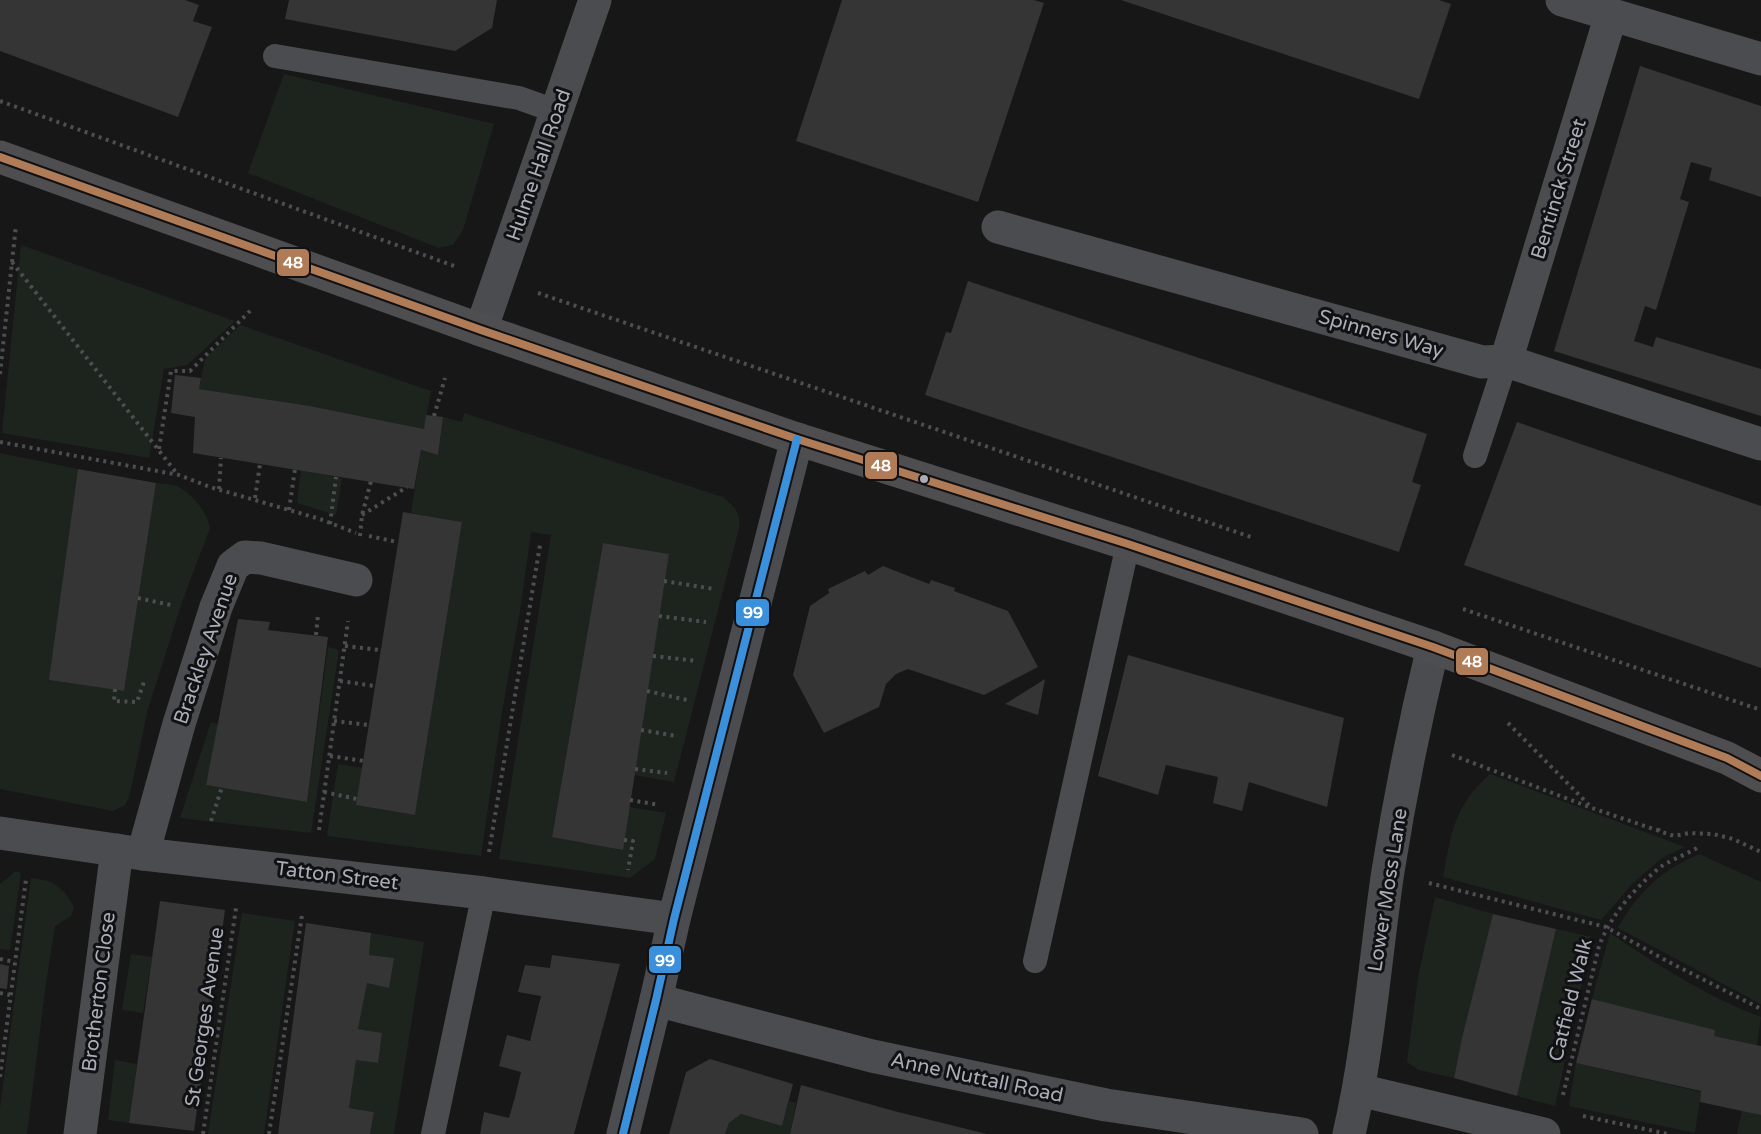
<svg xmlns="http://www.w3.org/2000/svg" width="1761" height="1134" font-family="'Varela Round',sans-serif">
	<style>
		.green { fill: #1d241e }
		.building { fill: #353536 }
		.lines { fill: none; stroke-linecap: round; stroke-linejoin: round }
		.path { stroke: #4d4e52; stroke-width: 4; stroke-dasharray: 3 4.5; stroke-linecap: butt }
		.lane { stroke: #4b4c50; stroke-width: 24 }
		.street { stroke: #4b4c50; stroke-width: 33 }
		.highway { stroke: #4e4e51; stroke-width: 33 }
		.bus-1-casing { stroke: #111113; stroke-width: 12 }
		.bus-2-casing { stroke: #111113; stroke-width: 12 }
		.bus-1 { stroke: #b07c57; stroke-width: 8 }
		.bus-2 { stroke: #3a90db; stroke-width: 8 }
		.bus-dot { fill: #a8adb8; stroke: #111113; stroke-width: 2 }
		.labels { text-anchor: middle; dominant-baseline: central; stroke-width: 6; stroke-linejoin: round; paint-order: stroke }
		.street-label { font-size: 20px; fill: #a8adb8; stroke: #111113 }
		.line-badge { stroke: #111113; stroke-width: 2 }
		.badge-label { font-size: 16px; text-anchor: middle; font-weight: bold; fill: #fff }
	</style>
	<rect width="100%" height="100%" fill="#171717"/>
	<g class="green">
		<path d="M284 74 494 124 463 230 453 245 439 248 248 173Z"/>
		<path d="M21 245 235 321 187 365 164 369 149 458 2 433Z"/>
		<path d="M240 325 431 391 424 429 310 406 199 389 205 359Z"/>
		<path d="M464 413 723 497C733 505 739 511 740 524L674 782 634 775 669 554 603 543 552 836 629 807 666 813 655 859 630 878 499 859 551 535 531 532 521 605 502 712 481 856 327 836 338 764 363 768 357 805 415 815 462 522 411 513 421 450 438 455 443 417 462 422Z"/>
		<path d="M0 453 78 469 50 680 124 691 156 483C163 484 173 484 179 487 193 495 207 512 210 528L182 602 148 709 129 798 125 805 113 811 0 789Z"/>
		<path d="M301 470 342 478 336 515 297 503Z"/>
		<path d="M328 647 339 650 311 833 180 818 211 722 218 724 206 785 307 802Z"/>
		<path d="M1490 774 1685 847 1662 858 1633 883 1601 920 1443 877C1452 832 1453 807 1490 774Z"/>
		<path d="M1699 854 1761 882V1004L1618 928C1628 908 1650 882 1669 870 1678 864 1689 859 1699 854Z"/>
		<path d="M16 871 21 873 10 950 0 949V884Z"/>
		<path d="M31 878C55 881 62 886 74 907L71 916 55 926 46 983 27 1134H0V1108Z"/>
		<path d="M1435 897 1493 914 1462 1038 1454 1078 1419 1070 1407 1062 1418 978Z"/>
		<path d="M242 913 295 921 264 1134H208Z"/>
		<path d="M1556 929 1592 937 1555 1106 1517 1096Z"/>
		<path d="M371 933 424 942 394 1134H370L374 1112 349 1108 356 1060 378 1063 382 1033 358 1029 367 983 393 958 369 955Z"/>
		<path d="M1610 933C1657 965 1708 997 1761 1017L1757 1045 1714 1036V1030L1592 999Z"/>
		<path d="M131 954 152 957 143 1013 122 1010Z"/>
		<path d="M115 1060 137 1064 129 1123 108 1120Z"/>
		<path d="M1576 1063 1701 1092 1695 1133 1569 1106Z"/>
		<path d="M789 1101 796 1103 790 1134H725L729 1123 741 1114 782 1126Z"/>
		<path d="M1742 1110 1761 1115V1134H1737Z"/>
	</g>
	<g class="building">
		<path d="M0 0H185L199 5 193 21 212 27 178 117 0 51Z"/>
		<path d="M289 0H497L492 28 455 51 285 19Z"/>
		<path d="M842 0H1034L1044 3 978 202 796 141Z"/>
		<path d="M1121 0H1439L1451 4 1419 99Z"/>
		<path d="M1640 66 1761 106V197L1709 180 1712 168 1691 162 1680 199 1689 202 1656 310 1645 306 1634 341 1653 347 1656 337 1761 369V416L1554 351Z"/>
		<path d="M968 281 1427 434 1412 482 1421 485 1399 552 925 395 946 332 951 333Z"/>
		<path d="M175 375 201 378 199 389 310 406 424 429 426 415 443 417 438 455 421 450 414 489 193 453 195 417 171 413Z"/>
		<path d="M1517 422 1761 506V668L1464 565Z"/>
		<path d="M78 469 156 483 124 691 49 680Z"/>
		<path d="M403 512 462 522 415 815 356 805Z"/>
		<path d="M603 543 669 554 623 850 552 837Z"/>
		<path d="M883 566 929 584 931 580 955 588 954 591 1008 611 1038 667 984 695 908 669 896 674 886 684 879 707 824 733 793 675 810 606 829 593 828 589 865 571 868 575Z"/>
		<path d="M238 619 270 622 268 630 328 637 307 802 206 785Z"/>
		<path d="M1128 655 1344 718 1327 807 1249 782 1242 811 1213 803 1218 777 1166 765 1158 795 1098 776Z"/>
		<path d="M1045 679 1038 715 1005 704Z"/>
		<path d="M160 901 225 910 194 1131 129 1123Z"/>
		<path d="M1493 914 1556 929 1517 1096 1454 1078 1462 1038Z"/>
		<path d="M306 923 371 933 369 955 394 958 389 988 367 983 358 1029 382 1033 378 1063 356 1060 349 1108 374 1112 370 1134H278Z"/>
		<path d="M552 955 620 964 574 1134H480L484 1112 509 1118 515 1097 521 1072 499 1066 507 1035 530 1041 541 996 518 992 525 965 550 968Z"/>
		<path d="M0 964 9 966 7 989 0 988Z"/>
		<path d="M1592 999 1715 1030 1714 1036 1761 1046V1115L1700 1102 1701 1091 1576 1063Z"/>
		<path d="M710 1059 793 1084 782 1126 741 1114 729 1123 725 1134H669L686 1072Z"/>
		<path d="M801 1085 894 1111 987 1134H790Z"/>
	</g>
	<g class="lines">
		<g class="path">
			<path d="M0 101 457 267"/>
			<path d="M12 262 178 475"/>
			<path d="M538 293 1254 538"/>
			<path d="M0 374 16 225"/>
			<path d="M434 416 445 378"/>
			<path d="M0 442 179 475 210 487 320 519 356 533"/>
			<path d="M159 449 171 371H190L252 309"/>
			<path d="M219 489 221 458"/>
			<path d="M255 498 260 464"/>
			<path d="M289 510 295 469"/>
			<path d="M362 515 407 487"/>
			<path d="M330 524 336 477"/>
			<path d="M360 536 362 515 371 481"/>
			<path d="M369 536 397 542"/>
			<path d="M664 581 714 589"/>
			<path d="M138 598 171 605"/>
			<path d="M1463 609 1761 710"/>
			<path d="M659 616 706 622"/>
			<path d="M316 635 318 615"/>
			<path d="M345 646 380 650"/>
			<path d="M653 656 697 661"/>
			<path d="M340 681 375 686"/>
			<path d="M115 689 114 701 137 702 145 679"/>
			<path d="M647 691 687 700"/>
			<path d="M334 721 369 725"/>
			<path d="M1508 723 1589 805"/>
			<path d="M641 730 676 736"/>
			<path d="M1452 755 1592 808 1674 836 1689 833 1713 834 1733 839 1761 852"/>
			<path d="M330 756 364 761"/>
			<path d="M635 769 667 773"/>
			<path d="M324 792 357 799"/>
			<path d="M630 800 659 805"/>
			<path d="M211 821 222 787"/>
			<path d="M319 830 348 621"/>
			<path d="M1658 831 1660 824"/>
			<path d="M624 840 633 841 628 870"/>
			<path d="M489 852 540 545"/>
			<path d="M1429 883 1606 927 1667 961 1761 1009"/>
			<path d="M0 959 15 962"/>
			<path d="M0 993 10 995"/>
			<path d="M0 1077 26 879"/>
			<path d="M1563 1095 1599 946C1611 915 1633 890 1659 868 1670 860 1685 855 1697 848"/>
			<path d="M1583 1116 1668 1134"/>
			<path d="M203 1134 236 908"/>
			<path d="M269 1134 302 915"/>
		</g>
		<g class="lane">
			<path d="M275 56 519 98 558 112"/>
			<path d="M1475 456 1506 361"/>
			<path d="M1035 961 1128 544"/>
			<path d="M433 1134 484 893"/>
		</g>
		<g class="street">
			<path d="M1562 0 1761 59"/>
			<path d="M998 227 1482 362 1506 361 1761 444"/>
			<path d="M481 330 595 0"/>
			<path d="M1506 361 1611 15"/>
			<path d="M0 833 143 854 484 893 674 919"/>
			<path d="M143 854 179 724 216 607 233 566 245 557 261 558 356 580"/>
			<path d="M656 1000 872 1056 1106 1105 1302 1134"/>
			<path d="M1359 1090 1544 1134"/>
			<path d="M80 1134 117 850"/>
			<path d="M623 1134 656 1000 674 919 797 439"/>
			<path d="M1349 1134C1369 1048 1375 959 1388 871 1400 796 1415 721 1433 647"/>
		</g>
		<path class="highway" d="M0 157 481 330 797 439 1128 544 1433 647 1727 758 1761 776"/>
		<g class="bus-1-casing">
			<path id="bus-1" d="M0 157 481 330 797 439 1128 544 1433 647 1727 758 1761 776"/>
		</g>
		<g class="bus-2-casing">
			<path id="bus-2" d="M623 1134 656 1000 674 919 797 439"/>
		</g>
		<use href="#bus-1" class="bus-1"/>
		<use href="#bus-2" class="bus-2"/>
	</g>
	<circle class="bus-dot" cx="924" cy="479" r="5"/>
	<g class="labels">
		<g class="street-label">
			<text transform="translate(539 165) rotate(-71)">Hulme Hall Road</text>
			<text transform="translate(1559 189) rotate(-73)">Bentinck Street</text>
			<text transform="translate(1381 334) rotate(16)">Spinners Way</text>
			<text transform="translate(206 649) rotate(-71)">Brackley Avenue</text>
			<text transform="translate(337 876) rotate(7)">Tatton Street</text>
			<text transform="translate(1388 890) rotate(-81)">Lower Moss Lane</text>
			<text transform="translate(99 992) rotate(-83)">Brotherton Close</text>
			<text transform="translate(1571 1000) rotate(-76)">Catfield Walk</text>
			<text transform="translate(205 1017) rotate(-82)">St Georges Avenue</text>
			<text transform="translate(977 1078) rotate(12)">Anne Nuttall Road</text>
		</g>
	</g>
	<g class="line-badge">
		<rect x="276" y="248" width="34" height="29" rx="6" fill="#b07c57"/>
		<rect x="864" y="451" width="34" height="29" rx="6" fill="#b07c57"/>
		<rect x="735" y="598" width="35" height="29" rx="6" fill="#3a90db"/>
		<rect x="1455" y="647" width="34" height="29" rx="6" fill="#b07c57"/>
		<rect x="648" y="945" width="34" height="29" rx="6" fill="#3a90db"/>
	</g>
	<g class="badge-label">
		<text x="293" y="268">48</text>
		<text x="881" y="471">48</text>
		<text x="753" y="618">99</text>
		<text x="1472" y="667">48</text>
		<text x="665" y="966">99</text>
	</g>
</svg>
